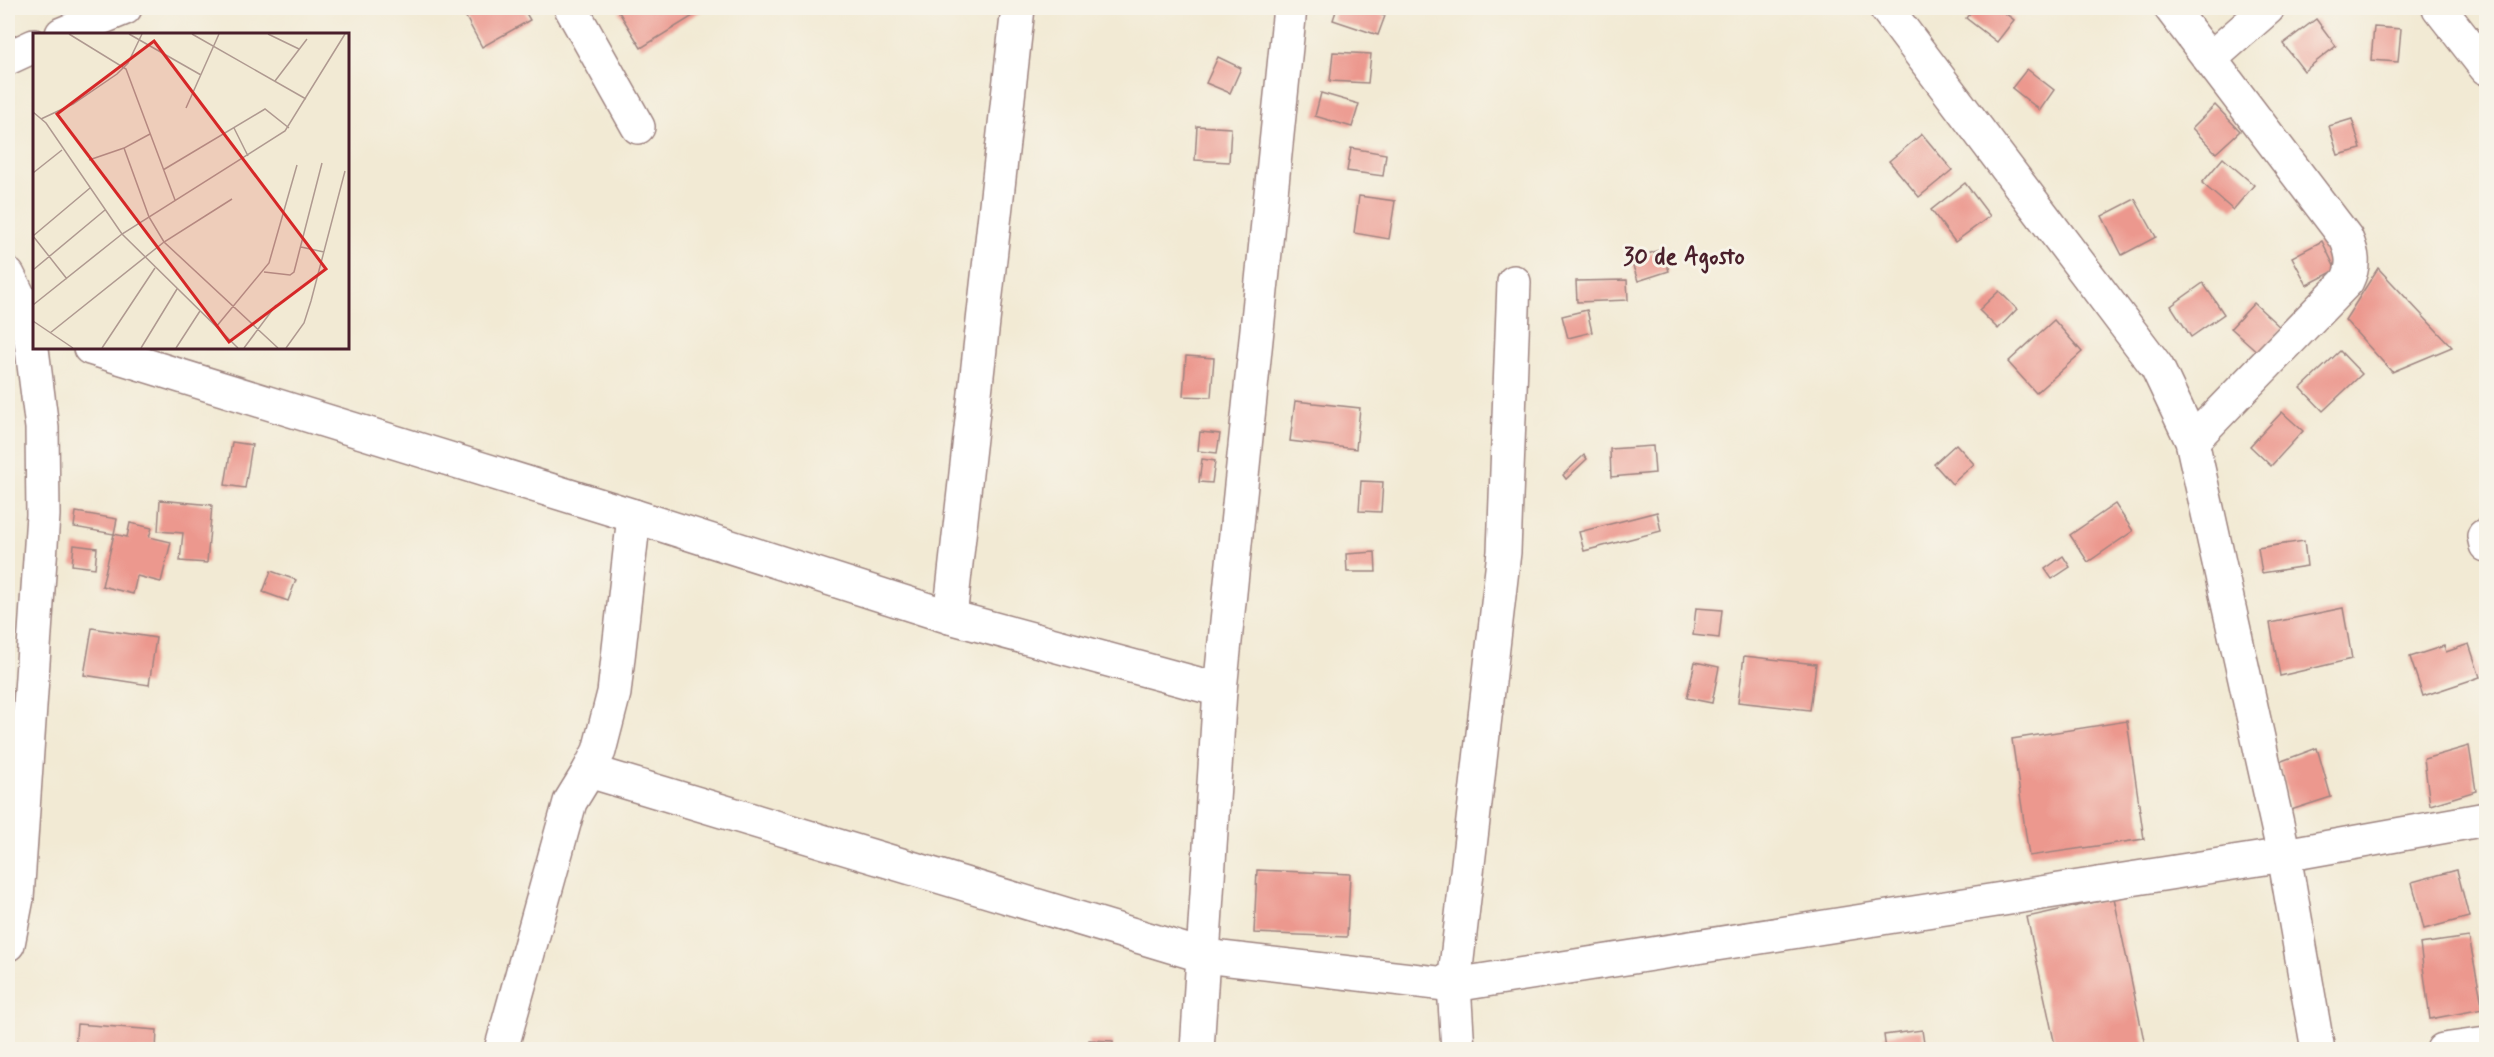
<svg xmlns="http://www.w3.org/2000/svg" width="2494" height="1057" font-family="Mynerve,sans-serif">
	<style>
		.building { fill: #ec988e }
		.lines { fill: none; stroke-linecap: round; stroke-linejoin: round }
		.minor-casing { stroke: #9e8480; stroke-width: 36 }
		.minor { stroke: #fff; stroke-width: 33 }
		.labels { text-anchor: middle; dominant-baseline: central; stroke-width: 6; stroke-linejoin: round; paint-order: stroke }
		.neighbourhood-label { font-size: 24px; font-weight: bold; fill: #4a1f2b; stroke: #f7f3e8 }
		.inset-road { fill: none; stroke: #af9990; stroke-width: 1.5 }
		.view { fill: #d62828; fill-opacity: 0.15; stroke: #d62828; stroke-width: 3 }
		.inset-edge { fill: none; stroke: #4a1f2b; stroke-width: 3 }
	</style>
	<rect width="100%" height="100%" fill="#f7f3e8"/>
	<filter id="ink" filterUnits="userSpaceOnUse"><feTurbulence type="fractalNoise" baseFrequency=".0167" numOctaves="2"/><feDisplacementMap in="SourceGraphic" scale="12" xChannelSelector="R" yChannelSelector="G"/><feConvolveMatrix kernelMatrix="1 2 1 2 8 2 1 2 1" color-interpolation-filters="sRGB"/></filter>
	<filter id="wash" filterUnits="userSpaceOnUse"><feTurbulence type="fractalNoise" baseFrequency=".008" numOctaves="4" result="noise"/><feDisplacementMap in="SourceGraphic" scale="24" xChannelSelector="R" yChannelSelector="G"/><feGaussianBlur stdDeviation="1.35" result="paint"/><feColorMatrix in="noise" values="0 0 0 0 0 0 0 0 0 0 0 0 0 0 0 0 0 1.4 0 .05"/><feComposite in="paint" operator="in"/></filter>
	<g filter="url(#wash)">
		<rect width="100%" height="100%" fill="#f2ead4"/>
		<g id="blocks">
			<g class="building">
				<path d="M461 8H523L530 20 482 47Z"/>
				<path d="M627 8H706L641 48 619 12Z"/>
				<path d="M1337 8H1360L1385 16 1378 35 1333 20Z"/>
				<path d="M1974 8H1998L2014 20 1997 42 1966 18Z"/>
				<path d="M2316 19 2336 46 2304 71 2283 44Z"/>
				<path d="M2374 27 2401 29 2398 62 2371 60Z"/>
				<path d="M1333 52 1371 54 1368 83 1330 81Z"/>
				<path d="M1218 57 1241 68 1230 93 1206 83Z"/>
				<path d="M2027 69 2054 90 2040 110 2012 88Z"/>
				<path d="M1321 93 1359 104 1352 127 1315 116Z"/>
				<path d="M2215 105 2240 131 2216 153 2192 128Z"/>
				<path d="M2352 119 2361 149 2338 155 2329 126Z"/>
				<path d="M1197 126 1231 128 1229 162 1195 160Z"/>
				<path d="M1922 134 1952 170 1919 197 1889 161Z"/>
				<path d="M1351 148 1386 154 1383 176 1347 171Z"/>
				<path d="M2223 158 2254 185 2233 210 2202 183Z"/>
				<path d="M1965 183 1990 216 1955 242 1931 210Z"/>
				<path d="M1359 196 1395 201 1389 239 1354 233Z"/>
				<path d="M2135 199 2156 237 2122 255 2102 216Z"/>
				<path d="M2322 241 2336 270 2307 285 2292 257Z"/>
				<path d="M1662 249 1669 271 1638 281 1631 260Z"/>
				<path d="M2378 268 2452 347 2392 372 2345 320Z"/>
				<path d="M1627 280 1628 300 1577 302 1576 281Z"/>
				<path d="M2203 283 2224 314 2191 337 2171 306Z"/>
				<path d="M1999 291 2017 309 1998 329 1979 310Z"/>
				<path d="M2254 303 2282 329 2260 354 2231 328Z"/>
				<path d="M1587 310 1592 332 1568 338 1562 316Z"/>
				<path d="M2054 320 2082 352 2036 393 2008 362Z"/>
				<path d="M2340 351 2362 374 2323 411 2301 388Z"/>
				<path d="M1186 356 1214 358 1211 397 1183 396Z"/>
				<path d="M1295 401 1360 408 1356 449 1290 441Z"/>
				<path d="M2282 412 2303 431 2271 466 2250 446Z"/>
				<path d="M1200 432 1220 434 1217 453 1198 451Z"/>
				<path d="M232 442 252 445 245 488 225 485Z"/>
				<path d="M1956 444 1974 464 1952 484 1934 464Z"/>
				<path d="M1653 446 1655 473 1611 477 1610 449Z"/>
				<path d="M1584 455 1587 459 1566 479 1563 475Z"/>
				<path d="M1202 459 1215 461 1212 483 1199 482Z"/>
				<path d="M1361 481 1383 482 1381 512 1359 511Z"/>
				<path d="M160 500 212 505 207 563 180 561 183 533 158 531Z"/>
				<path d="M2115 504 2133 531 2088 562 2070 535Z"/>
				<path d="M76 512 117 519 114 534 127 537 130 523 152 528 149 537 171 542 161 582 137 576 133 594 102 586 114 534 74 527Z"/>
				<path d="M1657 512 1661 531 1584 551 1579 532Z"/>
				<path d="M2304 541 2307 566 2262 573 2258 548Z"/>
				<path d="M74 545 97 548 95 568 72 565Z"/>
				<path d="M1375 552 1376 572H1347L1346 554Z"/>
				<path d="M2063 556 2070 567 2052 579 2045 569Z"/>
				<path d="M271 571 296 580 288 601 263 592Z"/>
				<path d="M1696 608 1722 610 1719 638 1693 635Z"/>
				<path d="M2343 608 2352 659 2280 676 2270 623Z"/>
				<path d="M92 628 156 638 149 685 84 675Z"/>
				<path d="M2469 644 2480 677 2423 696 2410 657 2444 646 2446 652Z"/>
				<path d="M1744 656 1816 664 1810 710 1738 702Z"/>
				<path d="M1695 662 1719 667 1712 703 1687 698Z"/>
				<path d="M2127 721 2144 839 2029 856 2012 739Z"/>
				<path d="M2469 746 2476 791 2430 805 2424 759Z"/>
				<path d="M2317 748 2331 797 2291 810 2279 762Z"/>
				<path d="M1257 870 1350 874 1347 937 1254 933Z"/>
				<path d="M2457 870 2469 917 2424 929 2412 882Z"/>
				<path d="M2114 898 2146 1050H2056L2027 917Z"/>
				<path d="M2469 937 2483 1009 2430 1019 2420 944Z"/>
				<path d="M77 1024 157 1030 156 1050H75Z"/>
				<path d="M1922 1030 1925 1050H1886L1884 1035Z"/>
				<path d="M1089 1040 1113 1041V1050H1089Z"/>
			</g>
		</g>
	</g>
	<g filter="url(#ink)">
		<use href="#blocks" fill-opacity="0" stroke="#9e8480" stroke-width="1.5"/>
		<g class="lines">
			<g class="minor-casing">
				<g id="minor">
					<path d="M571 8 638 127"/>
					<path d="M1886 8 2157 367 2192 441 2284 855 2318 1050"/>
					<path d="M2171 8 2346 238C2353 254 2355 265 2347 281L2192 441"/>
					<path d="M2439 8 2486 68"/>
					<path d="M62 34 125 8"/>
					<path d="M8 58 34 46"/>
					<path d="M2211 58 2268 8"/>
					<path d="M8 275 21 301 31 341 42 428 43 515 17 898 8 944"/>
					<path d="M90 348 634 516 950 617 1220 690"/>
					<path d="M634 516 614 693 599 751 589 771 1204 956 1454 985 2284 855 2486 819"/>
					<path d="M2484 536 2486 545"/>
					<path d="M950 617 1018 8"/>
					<path d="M501 1050 570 802 589 771"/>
					<path d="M1197 1050 1220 690 1290 8"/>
					<path d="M1458 1050 1454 985 1504 552 1514 282"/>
					<path d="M2443 1050 2486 1044"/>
				</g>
			</g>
			<use href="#minor" class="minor"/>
		</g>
	</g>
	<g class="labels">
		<g class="neighbourhood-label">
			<text x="1684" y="257">30 de Agosto</text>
		</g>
	</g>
	<g transform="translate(33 33)">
		<rect width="316" height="316" fill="#f2ead4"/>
		<path class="inset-road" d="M36 1 93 36 142 167M96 1 168 42M159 1 273 66M235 1 266 16M242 48 274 6M153 75 186 1M0 79 13 90 89 201 205 315M8 86 40 71 84 41 95 30 109 1M201 95 215 123M117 101 91 115 116 184 131 209 245 315M56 127 91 115M130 137 232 76 256 95M0 140 29 117M0 203 57 155M0 203 34 246M268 214 291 219M0 237 72 177M231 239 257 242 261 239 289 130M0 272 89 201 252 98 312 1M0 288 40 315M183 294 236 230 264 132M17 300 131 209 199 166M69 315 122 235M108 315 144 256M143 315 167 278M211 315 243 272M253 315 271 290 278 268 312 138"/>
		<path class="view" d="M121 8 293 236 196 309 24 81Z"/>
		<rect width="316" height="316" class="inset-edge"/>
	</g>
	<rect width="2494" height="1057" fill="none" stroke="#f7f3e8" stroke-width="30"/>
</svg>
